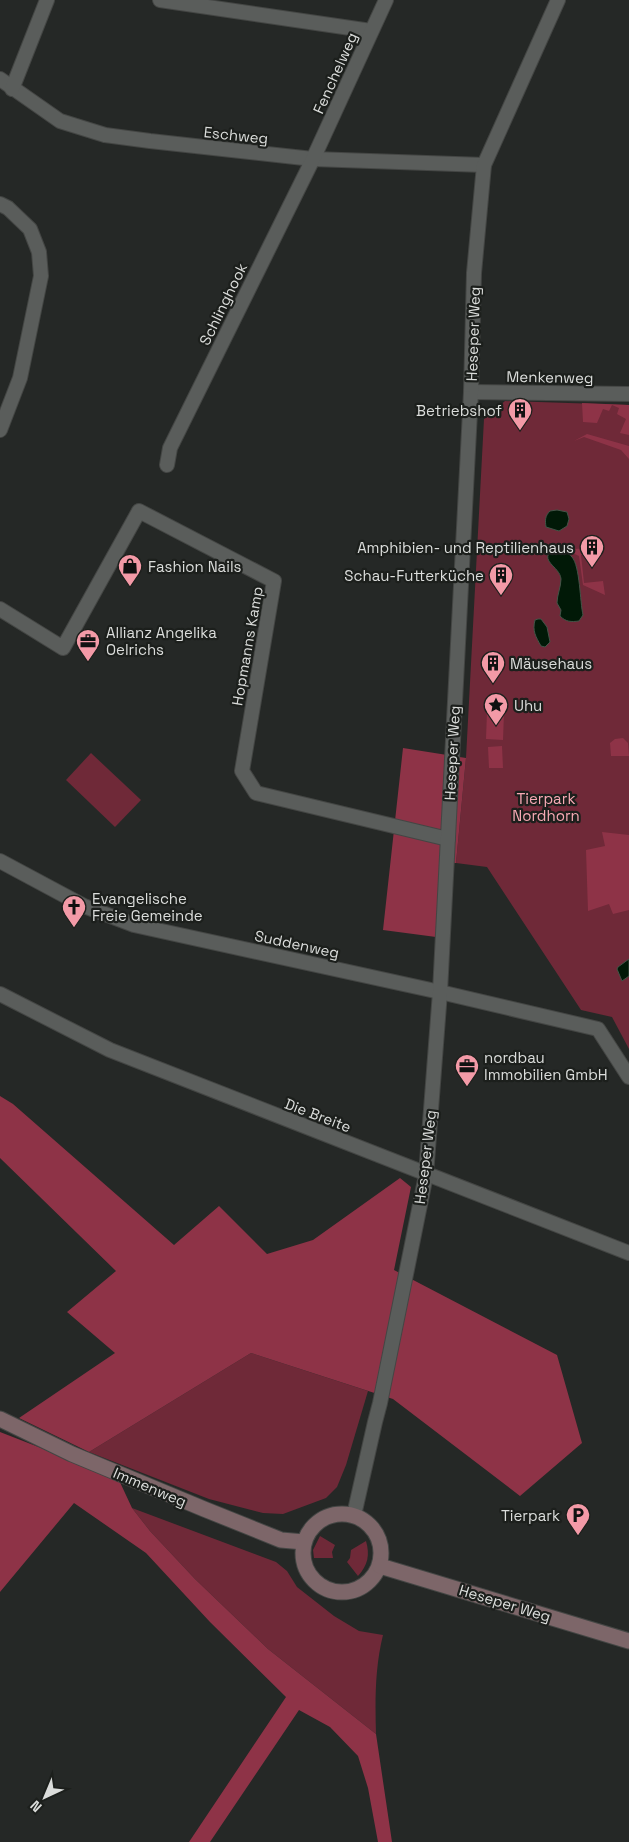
<svg xmlns="http://www.w3.org/2000/svg" width="629" height="1842" font-family="'Space Grotesk',sans-serif">
	<style>
		.green { fill: #6f2938 }
		.forest { fill: #8e3347 }
		.water { fill: #011907; stroke: #425447 }
		.lines { fill: none; stroke-linecap: round; stroke-linejoin: round }
		.street-casing { stroke: #444644; stroke-width: 16 }
		.secondary-casing { stroke: #444644; stroke-width: 17 }
		.street { stroke: #5a5d5b; stroke-width: 14 }
		.secondary { stroke: #7d6669; stroke-width: 15 }
		.labels { text-anchor: middle; dominant-baseline: central; stroke-width: 4.5; stroke-linejoin: round; paint-order: stroke }
		.street-label { font-size: 15px; fill: #dbdddb; stroke: #1c1f1c }
		.poi-label { font-size: 15px; fill: #dbdddb; stroke: #1c1f1c; text-anchor: start }
		.park-label { font-size: 15px; fill: #f8aab5; stroke: #1c1f1c }
	</style>
	<rect width="100%" height="100%" fill="#252826"/>
	<g class="green">
		<path d="M505 401 629 405V1049L612 1017 581 1010 487 867 456 863 466 758 484 419Z"/>
		<path d="M91 753 141 800 115 827 66 780Z"/>
		<path d="M251 1353 368 1391 346 1465 337 1487 326 1498 283 1514 263 1513 209 1499 89 1452Z"/>
		<path d="M132 1508 276 1562 287 1571 297 1587 334 1616 359 1631 383 1635C375 1667 375 1701 376 1734L268 1649 195 1579 150 1531Z"/>
		<path d="M320 1536 335 1545 332 1552 333 1558H314L313 1550Z"/>
		<path d="M366 1541C370 1555 368 1565 358 1576L347 1562 350 1558 351 1550Z"/>
	</g>
	<g class="forest">
		<path d="M582 403 629 405V435L620 433 626 419 617 414 619 408 612 405 609 411 603 409 597 423 583 422Z"/>
		<path d="M587 434 629 446V459L621 450 584 437 574 441Z"/>
		<path d="M595 547 599 552 581 555 584 583 603 581 605 595 583 585 579 556 566 550Z"/>
		<path d="M487 712 504 713 503 740 486 739Z"/>
		<path d="M623 738 628 743 629 756H611L610 743 615 739Z"/>
		<path d="M502 746 503 768H489L488 747Z"/>
		<path d="M403 748 466 758 456 863 441 862 436 937 383 930Z"/>
		<path d="M602 832 629 835V910L613 914 609 904 588 911 586 850 605 846Z"/>
		<path d="M0 1096 13 1104 174 1245 219 1206 267 1254 313 1240 400 1178 411 1187 394 1270 557 1355 582 1443 520 1496 393 1399 251 1353 89 1452 19 1418 115 1353 67 1312 116 1271 0 1158Z"/>
		<path d="M0 1432 118 1478 132 1508 150 1531 195 1579 268 1649 376 1734 392 1842H378L368 1788 358 1756 330 1727 299 1710 210 1842H189L286 1697 210 1622 146 1553 74 1503 0 1592Z"/>
	</g>
	<g class="water">
		<path d="M557 510 567 512 569 519 567 526 559 531 546 527C545 520 545 516 550 511Z"/>
		<path d="M554 548C560 550 568 552 572 557 580 566 580 602 583 615L579 621C571 622 566 622 560 616L561 610 557 603C557 595 561 587 561 579 560 566 537 561 554 548Z"/>
		<path d="M538 619H541L547 627 550 642 545 647 541 646C536 637 532 631 535 620Z"/>
		<path d="M629 959V976L622 981 617 969 618 967Z"/>
	</g>
	<g class="lines">
		<g class="street-casing">
			<g id="street">
				<path d="M160 0 371 31"/>
				<path d="M0 79 60 121 105 135 150 141 313 159 484 165"/>
				<path d="M12 89 47 0"/>
				<path d="M0 204 8 208 30 229 39 252 41 276 20 378 0 430"/>
				<path d="M471 392 629 394"/>
				<path d="M167 465 170 448 313 159 386 0"/>
				<path d="M0 609 63 648 139 511 274 581 242 771 256 793 448 839"/>
				<path d="M0 861 84 906 134 925 440 992 598 1029 629 1077"/>
				<path d="M0 994 110 1050 629 1253"/>
				<path d="M354 1515 375 1422 380 1403 426 1175 440 992 471 392 474 273 484 165 558 0"/>
			</g>
		</g>
		<g class="secondary-casing">
			<g id="secondary">
				<path d="M0 1419 72 1454 204 1509 281 1540 304 1542"/>
				<circle cx="342" cy="1553" r="39"/>
				<path d="M380 1566 629 1641"/>
			</g>
		</g>
		<use href="#street" class="street"/>
		<use href="#secondary" class="secondary"/>
	</g>
	<defs>
		<g id="building-pin" transform="scale(1.25)"><path d="M0 17L-7.5 6A9.5 9.5 0 1 1 7.5 6Z" fill="#f39aa7" stroke="#1c1f1c"/><path d="M-4-6H4V6H1V3H-1V6H-4ZM-2.5-4.3h1.7v1.8h-1.7ZM.8-4.3h1.7v1.8H.8ZM-2.5-1h1.7V.8h-1.7ZM.8-1h1.7V.8H.8Z" fill="#111"/></g>
		<g id="shop-pin" transform="scale(1.25)"><path d="M0 17L-7.5 6A9.5 9.5 0 1 1 7.5 6Z" fill="#f39aa7" stroke="#1c1f1c"/><path d="M-5-2.5h2.3a2.7 3.5 0 0 1 5.4 0H5L5.5 6h-11ZM-1.5-2.5h3a1.5 2.3 0 0 0-3 0Z" fill="#111"/></g>
		<g id="office-pin" transform="scale(1.25)"><path d="M0 17L-7.5 6A9.5 9.5 0 1 1 7.5 6Z" fill="#f39aa7" stroke="#1c1f1c"/><path d="M-6-3h4V-5.5h4V-3h4V5H-6ZM-1-4.5V-3h2v-1.5ZM-6 0V1H6V0Z" fill="#111"/></g>
		<g id="sight-pin" transform="scale(1.25)"><path d="M0 17L-7.5 6A9.5 9.5 0 1 1 7.5 6Z" fill="#f39aa7" stroke="#1c1f1c"/><path d="M0-6L1.8-2.2L6-1.7L2.9 1.2L3.7 5.4L0 3.3L-3.7 5.4L-2.9 1.2L-6-1.7L-1.8-2.2Z" fill="#111"/></g>
		<g id="church-pin" transform="scale(1.25)"><path d="M0 17L-7.5 6A9.5 9.5 0 1 1 7.5 6Z" fill="#f39aa7" stroke="#1c1f1c"/><path d="M-1.2-6h2.4v3.5h3.3v2.4h-3.3V6h-2.4V-.1h-3.3v-2.4h3.3Z" fill="#111"/></g>
		<g id="parking-pin" transform="scale(1.25)"><path d="M0 17L-7.5 6A9.5 9.5 0 1 1 7.5 6Z" fill="#f39aa7" stroke="#1c1f1c"/><path d="M-3.5-5.5H1a3.5 3.5 0 0 1 0 7H-1V5.5H-3.5ZM-1-3.4V-.6H.8a1.4 1.4 0 0 0 0-2.8Z" fill="#111"/></g>
	</defs>
	<g fill-rule="evenodd">
		<use href="#building-pin" x="520" y="410"/>
		<use href="#building-pin" x="592" y="547"/>
		<use href="#shop-pin" x="130" y="566"/>
		<use href="#building-pin" x="501" y="575"/>
		<use href="#office-pin" x="88" y="641"/>
		<use href="#building-pin" x="493" y="663"/>
		<use href="#sight-pin" x="496" y="705"/>
		<use href="#church-pin" x="74" y="907"/>
		<use href="#office-pin" x="467" y="1066"/>
		<use href="#parking-pin" x="578" y="1515"/>
	</g>
	<g class="labels">
		<g class="street-label">
			<text transform="translate(335 73) rotate(-66)">Fenchelweg</text>
			<text transform="translate(236 135) rotate(6)">Eschweg</text>
			<text transform="translate(223 304) rotate(-64)">Schlinghook</text>
			<text transform="translate(473 334) rotate(-88)">Heseper Weg</text>
			<text transform="translate(550 377) rotate(1)">Menkenweg</text>
			<text transform="translate(247 646) rotate(-80)">Hopmanns Kamp</text>
			<text transform="translate(452 753) rotate(-87)">Heseper Weg</text>
			<text transform="translate(297 944) rotate(12)">Suddenweg</text>
			<text transform="translate(318 1115) rotate(21)">Die Breite</text>
			<text transform="translate(425 1157) rotate(-83)">Heseper Weg</text>
			<text transform="translate(150 1487) rotate(23)">Immenweg</text>
			<text transform="translate(505 1603) rotate(17)">Heseper Weg</text>
		</g>
		<g class="poi-label">
			<text x="502" y="410" text-anchor="end">Betriebshof</text>
			<text x="574" y="547" text-anchor="end">Amphibien- und Reptilienhaus</text>
			<text x="148" y="566">Fashion Nails</text>
			<text x="484" y="575" text-anchor="end">Schau-Futterküche</text>
			<text x="106" y="632">Allianz Angelika<tspan x="106" dy="17">Oelrichs</tspan></text>
			<text x="510" y="663">Mäusehaus</text>
			<text x="514" y="705">Uhu</text>
			<text x="92" y="898">Evangelische<tspan x="92" dy="17">Freie Gemeinde</tspan></text>
			<text x="484" y="1057">nordbau<tspan x="484" dy="17">Immobilien GmbH</tspan></text>
			<text x="560" y="1515" text-anchor="end">Tierpark</text>
		</g>
		<g class="park-label">
			<text x="546" y="798">Tierpark<tspan x="546" dy="17">Nordhorn</tspan></text>
		</g>
	</g>
	<g transform="translate(45 1797) rotate(224)" stroke="#1c1f1c" stroke-width="4" paint-order="stroke">
	<path d="M0-4L9 19L0 12L-9 19Z" fill="#dbdddb"/>
	<text y="-8" font-size="14" font-weight="bold" text-anchor="middle" fill="#dbdddb">N</text>
	</g>
</svg>
